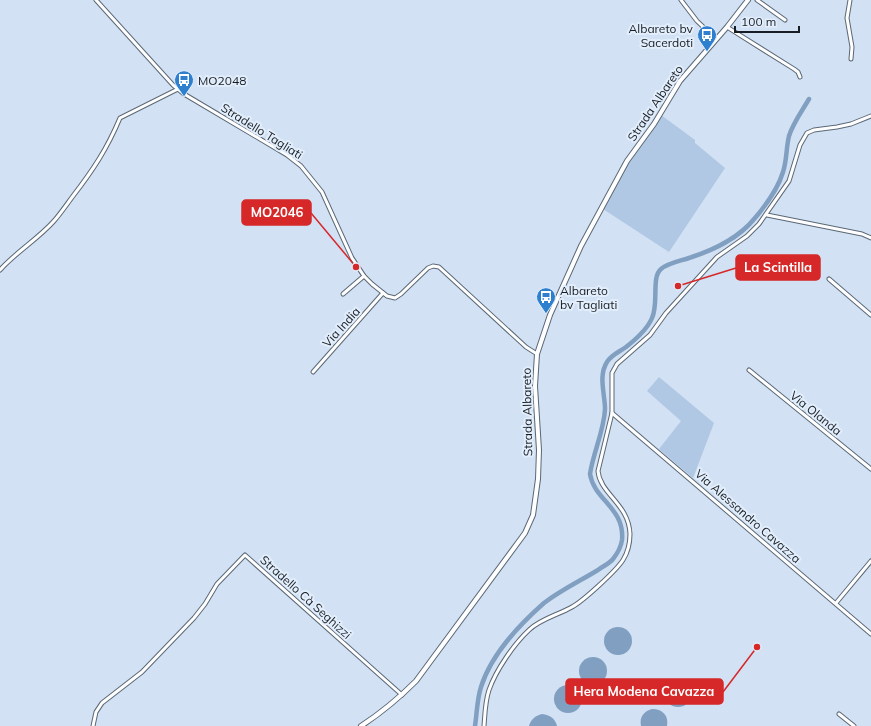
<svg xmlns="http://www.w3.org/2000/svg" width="871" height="726" font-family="Mulish,sans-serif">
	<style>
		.green { fill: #b0c8e3 }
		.water { fill: #809fc1 }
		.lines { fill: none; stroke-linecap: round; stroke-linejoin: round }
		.canal { stroke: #809fc1; stroke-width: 4.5 }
		.minor-casing { stroke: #5b6876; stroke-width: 5 }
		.tertiary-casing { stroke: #5b6876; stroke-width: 6 }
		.minor { stroke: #fff; stroke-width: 3 }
		.tertiary { stroke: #fff; stroke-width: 4 }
		.labels { text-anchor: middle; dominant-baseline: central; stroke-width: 4; stroke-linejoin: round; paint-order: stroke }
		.poi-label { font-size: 12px; fill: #181d23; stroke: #e2eefc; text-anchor: start }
		.street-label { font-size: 12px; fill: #181d23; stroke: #e2eefc }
		.leader { fill: none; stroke: #d62828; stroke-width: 1.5 }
		.callout-dot { fill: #d62828; stroke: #e2eefc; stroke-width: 1.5 }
		.callout { fill: #d62828; stroke: #d62828; stroke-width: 1.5 }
		.callout-label { font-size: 13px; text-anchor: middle; font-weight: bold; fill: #fff }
	</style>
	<rect width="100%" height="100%" fill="#d2e1f3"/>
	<g class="green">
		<path d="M661 115 695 140V143L725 168 669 252 603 209 630 160 656 125Z"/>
		<path d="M659 377 714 423 693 478 659 449 681 421 647 391Z"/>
	</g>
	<g class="water">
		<circle cx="618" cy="641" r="14"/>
		<circle cx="593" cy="671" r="14"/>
		<circle cx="678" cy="693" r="14"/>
		<circle cx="568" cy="699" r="14"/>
		<path d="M652 709C662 709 669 715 667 726H641C639 717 644 711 652 709Z"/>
		<path d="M542 714C550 715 555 718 557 726H529C531 719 535 716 542 714Z"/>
	</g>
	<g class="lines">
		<path class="canal" d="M475 726C477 713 477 699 481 687 491 655 519 625 544 603 561 590 580 581 598 570 603 566 609 564 613 559 617 554 621 547 622 540 625 508 594 500 590 474 593 453 604 431 605 409 605 394 598 376 607 362 611 355 619 352 626 347 635 340 647 330 652 318 659 304 651 277 661 269 668 263 680 261 689 258 714 250 738 239 755 218 766 205 778 189 783 172 787 160 786 148 789 136 793 123 802 111 809 99"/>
		<g class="minor-casing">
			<g id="minor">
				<path d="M96 0 173 85 184 94 287 155 301 166 322 192 352 258 364 276 372 284 387 296 395 298 401 294 428 268 433 266 439 267 526 347 537 354"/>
				<path d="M681 0 697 21 716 39"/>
				<path d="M757 0 785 20"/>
				<path d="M850 0 847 18 852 47 851 59"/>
				<path d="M727 27 794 69 798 72 800 77"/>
				<path d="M767 215 862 234 871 238"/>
				<path d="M0 270C16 252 38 239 54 221 61 213 67 204 73 196 93 170 107 149 120 118L178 89"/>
				<path d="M829 279 871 315"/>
				<path d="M343 294 364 276"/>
				<path d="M749 370 871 469"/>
				<path d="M313 372 383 293"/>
				<path d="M612 413 871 634"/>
				<path d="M836 603 871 561"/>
				<path d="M839 714 854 726"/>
				<path d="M93 726 96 712 102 703 142 672 194 618 205 604 217 584 245 555 402 695"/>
				<path d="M484 726C485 714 485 702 489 690 496 670 514 644 529 630 540 619 558 615 572 607 583 601 616 571 623 560 628 552 630 543 630 534 629 504 600 494 598 471L612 413V373L617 364 650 335 666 313 717 257 747 236 759 224 789 181 800 145 807 133 814 130 837 127 851 124 871 116"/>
			</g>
		</g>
		<g class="tertiary-casing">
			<path id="tertiary" d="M361 726C381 713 399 698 416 681L525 533 533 515 538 479 539 450 535 386 537 354 550 315 581 246 627 161 654 124 680 81 727 27 748 0"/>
		</g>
		<use href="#minor" class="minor"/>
		<use href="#tertiary" class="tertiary"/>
	</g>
	<defs>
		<g id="bus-pin" transform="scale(1)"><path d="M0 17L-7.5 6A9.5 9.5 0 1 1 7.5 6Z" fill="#2f7fcf" stroke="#e2eefc"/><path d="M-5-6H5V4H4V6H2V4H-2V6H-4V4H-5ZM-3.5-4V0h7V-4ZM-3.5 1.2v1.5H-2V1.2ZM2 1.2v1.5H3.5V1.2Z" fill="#fff"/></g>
	</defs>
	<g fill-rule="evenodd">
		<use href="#bus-pin" x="707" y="35"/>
		<use href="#bus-pin" x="184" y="80"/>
		<use href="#bus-pin" x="546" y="297"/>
	</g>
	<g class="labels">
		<g class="poi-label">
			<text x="693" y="28" text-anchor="end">Albareto bv<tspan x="693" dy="14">Sacerdoti</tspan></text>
			<text x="198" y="80">MO2048</text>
			<text x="560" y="290">Albareto<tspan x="560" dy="14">bv Tagliati</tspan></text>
		</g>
		<g class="street-label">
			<text transform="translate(655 103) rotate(-56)">Strada Albareto</text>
			<text transform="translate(262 131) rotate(32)">Stradello Tagliati</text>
			<text transform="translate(341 327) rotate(-48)">Via India</text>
			<text transform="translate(527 412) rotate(-91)">Strada Albareto</text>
			<text transform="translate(816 413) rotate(39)">Via Olanda</text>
			<text transform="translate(748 516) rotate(41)">Via Alessandro Cavazza</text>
			<text transform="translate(306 597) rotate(42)">Stradello Cà Seghizzi</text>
		</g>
	</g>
	<path class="leader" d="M356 267L311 213M678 286L736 268M757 647L723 692"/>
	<g class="callout-dot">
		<circle cx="356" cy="267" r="4"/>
		<circle cx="678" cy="286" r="4"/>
		<circle cx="757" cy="647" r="4"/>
	</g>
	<g class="callout">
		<rect x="242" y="200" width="69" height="25" rx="4"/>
		<rect x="736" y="255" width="84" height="25" rx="4"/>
		<rect x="566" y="679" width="157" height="25" rx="4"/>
	</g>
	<g class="callout-label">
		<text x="277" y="217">MO2046</text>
		<text x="778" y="272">La Scintilla</text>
		<text x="644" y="696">Hera Modena Cavazza</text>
	</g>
	<path d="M735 26v6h64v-6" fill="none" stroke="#181d23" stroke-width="2"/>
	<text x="741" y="26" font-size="12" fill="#181d23" stroke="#e2eefc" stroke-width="3" paint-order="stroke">100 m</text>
</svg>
